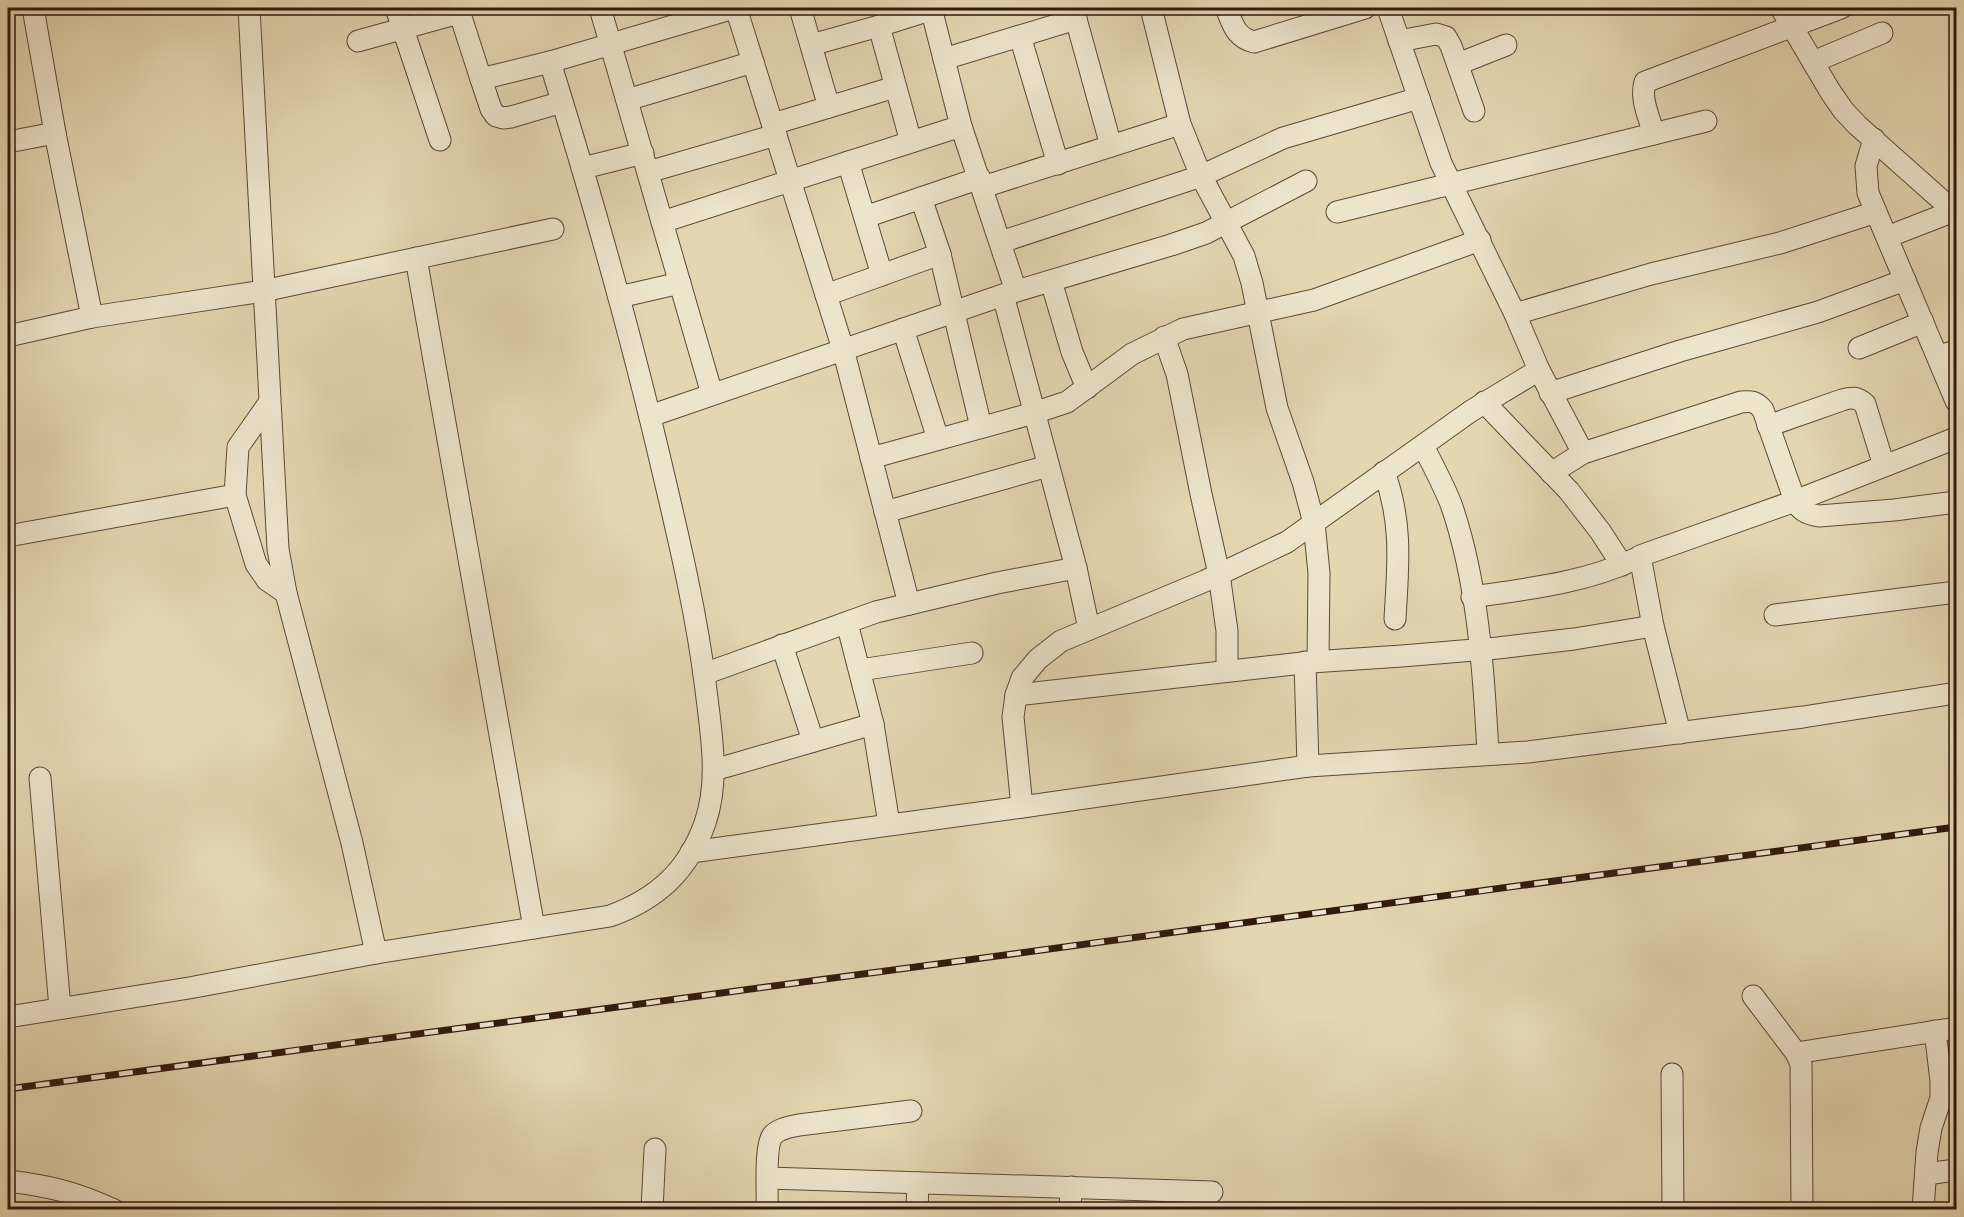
<svg xmlns="http://www.w3.org/2000/svg" width="1964" height="1217" font-family="'IM FELL English',serif">
	<style>
		.lines { fill: none; stroke-linecap: round; stroke-linejoin: round }
		.minor-casing { stroke: #5e4836; stroke-width: 23 }
		.minor { stroke: #ede4cc; stroke-width: 21 }
		.rail-casing { stroke: #32190d; stroke-width: 7 }
		.rail { stroke: #ede4cc; stroke-width: 4.5; stroke-dasharray: 14; stroke-linecap: butt }
	</style>
	<rect width="100%" height="100%" fill="#e3d6b1"/>
	<filter id="stains"><feTurbulence type="fractalNoise" baseFrequency=".00333" numOctaves="4"/><feColorMatrix values="0 0 0 0 .2 0 0 0 0 .09 0 0 0 0 .02 0 0 0 .5 -.17"/></filter>
	<radialGradient id="worn" r=".72"><stop offset=".6" stop-color="#630" stop-opacity="0"/><stop offset="1" stop-color="#630" stop-opacity=".3"/></radialGradient>
	<g class="lines">
		<g class="minor-casing">
			<g id="minor">
				<path d="M33 8 55 133 92 317"/>
				<path d="M249 8 278 549 286 593 352 843 376 953"/>
				<path d="M396 8 440 140"/>
				<path d="M600 8 712 394"/>
				<path d="M736 8 843 349 909 604"/>
				<path d="M800 8 829 107"/>
				<path d="M931 8 961 126 1016 291"/>
				<path d="M1073 8 1111 146"/>
				<path d="M1151 8 1180 124 1201 176 1244 256 1252 283 1277 408 1303 482 1314 523 1319 573 1318 661"/>
				<path d="M1226 8C1233 24 1235 37 1254 42L1365 8"/>
				<path d="M1388 8 1441 163 1515 314 1539 370 1583 453"/>
				<path d="M1781 8 1830 91 1843 110 1857 125 1956 213"/>
				<path d="M879 26 911 142"/>
				<path d="M1020 36 1058 164"/>
				<path d="M358 41 459 13"/>
				<path d="M1399 41 1436 34 1446 37 1451 46 1474 111"/>
				<path d="M811 45 879 26 936 8"/>
				<path d="M944 59 1076 19"/>
				<path d="M550 62 734 8"/>
				<path d="M1813 62 1882 33"/>
				<path d="M1458 64 1506 45"/>
				<path d="M481 79 491 109 496 116 503 118 511 117 562 102"/>
				<path d="M627 100 753 62"/>
				<path d="M773 124 895 87"/>
				<path d="M1654 134C1649 117 1640 99 1645 82L1841 8"/>
				<path d="M1874 139 1866 166 1868 193 1956 401"/>
				<path d="M8 142 55 133"/>
				<path d="M848 162 882 275"/>
				<path d="M583 168 643 153"/>
				<path d="M648 172 776 135"/>
				<path d="M983 187 1180 124"/>
				<path d="M921 198 940 254 981 427"/>
				<path d="M1337 212 1706 121"/>
				<path d="M865 217 980 178"/>
				<path d="M662 222 961 126"/>
				<path d="M1887 237 1954 211"/>
				<path d="M1001 242 1201 176 1283 138 1419 98"/>
				<path d="M416 258 534 928"/>
				<path d="M1051 281 1072 352 1087 388"/>
				<path d="M826 295 940 254"/>
				<path d="M1003 295 1076 568 1089 629"/>
				<path d="M619 297 680 283"/>
				<path d="M1515 314 1651 274 1780 243 1876 212"/>
				<path d="M903 329 938 439"/>
				<path d="M8 336 92 317 263 291 553 229"/>
				<path d="M1164 337 1177 374 1201 494 1219 574 1227 631V671"/>
				<path d="M1859 348 1923 322"/>
				<path d="M1938 356 1956 351"/>
				<path d="M1550 393 1680 351 1818 312 1905 280"/>
				<path d="M1484 402 1569 491 1600 531 1622 565"/>
				<path d="M269 403 238 447 235 495 256 564 267 580 286 593"/>
				<path d="M650 416 1003 295 1171 245 1206 233 1306 181"/>
				<path d="M1768 426 1842 400C1852 397 1857 397 1865 404L1884 466"/>
				<path d="M1423 446C1433 465 1443 484 1451 504 1478 581 1484 674 1488 754"/>
				<path d="M871 458 1034 413 1067 402 1132 354 1183 329 1314 300 1480 240"/>
				<path d="M1384 472C1403 523 1398 567 1395 619"/>
				<path d="M1551 473 1583 453 1741 402C1751 401 1756 401 1763 410L1795 501C1801 511 1807 514 1819 516L1894 510 1956 502"/>
				<path d="M885 512 1048 466"/>
				<path d="M8 536 235 495"/>
				<path d="M1472 597C1527 589 1585 583 1635 559"/>
				<path d="M1775 615 1956 592"/>
				<path d="M847 623 873 724 889 824"/>
				<path d="M782 645 813 741"/>
				<path d="M1305 662 1308 766"/>
				<path d="M860 670 972 653"/>
				<path d="M704 674 876 612 997 583 1076 568"/>
				<path d="M1016 695 1311 662 1402 656 1498 648 1574 639 1653 626"/>
				<path d="M1680 733 1653 626 1640 556 1795 501 1956 438"/>
				<path d="M714 770 873 724"/>
				<path d="M40 778 60 1008"/>
				<path d="M1022 807 1013 717 1016 695 1022 678 1038 659 1061 641 1205 581 1287 542 1471 411 1539 370"/>
				<path d="M691 852 1022 807 1308 766 1528 752 1803 717 1956 693"/>
				<path d="M1753 996 1796 1053 1801 1064 1802 1210"/>
				<path d="M8 1017 189 988 376 953 610 916C657 899 688 871 705 823 720 780 711 733 706 690 697 616 680 544 663 472 631 334 592 197 550 62L481 79 458 8"/>
				<path d="M1796 1053 1956 1028"/>
				<path d="M1672 1074 1673 1210"/>
				<path d="M1926 1174 1956 1170"/>
				<path d="M768 1178 1212 1192"/>
				<path d="M8 1181C49 1186 75 1192 114 1210"/>
				<path d="M652 1210 655 1149"/>
				<path d="M767 1210C768 1194 764 1146 773 1135 780 1128 791 1127 799 1125L911 1111"/>
				<path d="M917 1210 918 1183"/>
				<path d="M1070 1210 1071 1187"/>
				<path d="M1923 1210 1927 1152 1931 1128 1941 1098V1081L1935 1031"/>
			</g>
		</g>
		<use href="#minor" class="minor"/>
		<g class="rail-casing">
			<path id="rail" d="M8 1089 1956 827"/>
		</g>
		<use href="#rail" class="rail"/>
	</g>
	<rect width="1964" height="1217" fill="none" stroke="#e3d6b1" stroke-width="30"/>
	<rect x="9" y="9" width="1946" height="1199" fill="none" stroke="#32190d" stroke-width="3"/>
	<rect x="15" y="15" width="1934" height="1187" fill="none" stroke="#32190d" stroke-width="1.5"/>
	<rect width="100%" height="100%" filter="url(#stains)"/>
	<rect width="100%" height="100%" fill="url(#worn)"/>
</svg>
